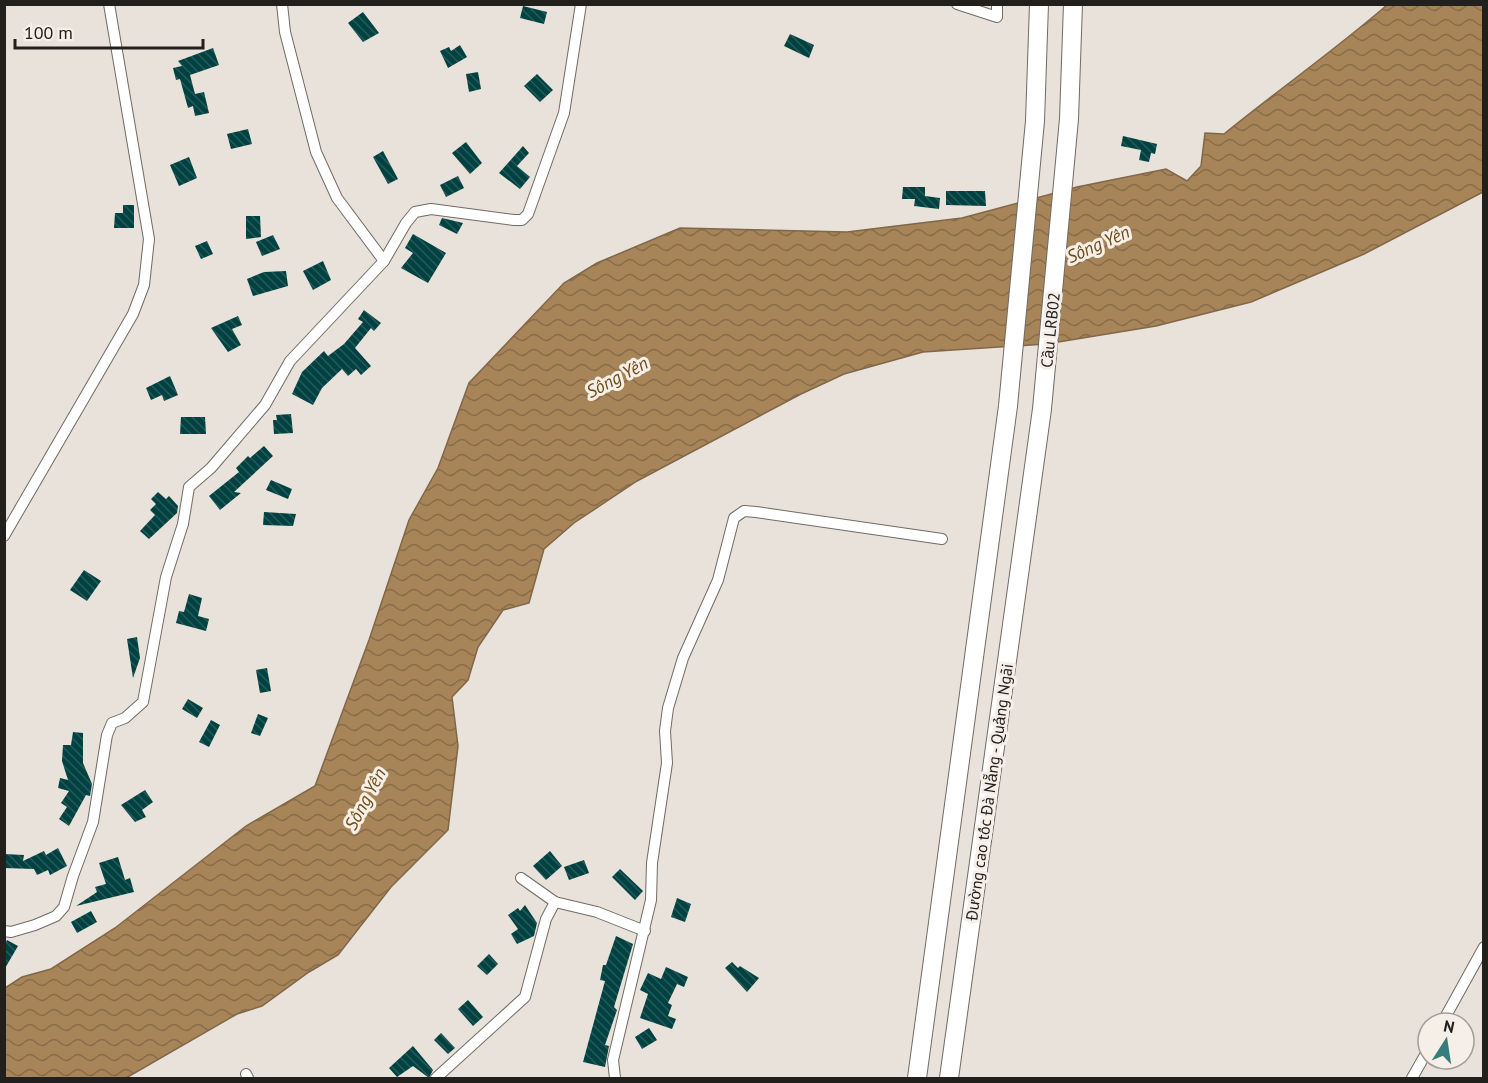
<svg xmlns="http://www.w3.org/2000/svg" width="1488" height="1083" font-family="'PT Sans',sans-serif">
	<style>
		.water { fill: url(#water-waves); stroke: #806747; stroke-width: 1.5 }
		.building { fill: url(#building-back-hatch) }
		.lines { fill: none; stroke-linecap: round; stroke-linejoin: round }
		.minor-casing { stroke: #706b64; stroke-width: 12 }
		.motorway-casing { stroke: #706b64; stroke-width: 20 }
		.minor { stroke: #fff; stroke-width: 10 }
		.motorway { stroke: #fff; stroke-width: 18 }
		.labels { text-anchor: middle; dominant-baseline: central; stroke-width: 6; stroke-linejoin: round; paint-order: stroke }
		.street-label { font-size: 16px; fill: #22201d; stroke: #f5efe8 }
		.water-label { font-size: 18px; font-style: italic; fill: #6e4914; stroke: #f5efe8 }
	</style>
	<defs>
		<pattern id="water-waves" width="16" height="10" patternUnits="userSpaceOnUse" patternTransform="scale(1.5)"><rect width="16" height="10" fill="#a88559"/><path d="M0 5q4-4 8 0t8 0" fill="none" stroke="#886c49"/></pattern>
		<pattern id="building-back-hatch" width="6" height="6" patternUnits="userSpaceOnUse" patternTransform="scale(1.5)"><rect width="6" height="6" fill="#004141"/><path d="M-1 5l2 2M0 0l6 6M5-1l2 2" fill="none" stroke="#265a59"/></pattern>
	</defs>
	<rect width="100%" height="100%" fill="#e8e2db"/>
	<path class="water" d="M1387 5H1483V192L1364 254 1251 302 1156 326 1046 344 923 352 844 374 801 394 637 481 574 523 544 549 529 603 503 610 478 647 468 680 452 697 458 746 448 830 391 887 338 955 309 972 262 1006 237 1014 126 1078H5V988L22 977 51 969 115 928 246 826 315 786 369 640 409 520 438 468 469 383 564 283 597 263 680 228 847 232 962 218 1077 187 1166 169 1187 181 1201 166 1205 133 1224 134C1278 90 1335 50 1387 5Z"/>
	<g class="building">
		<path d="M523 6 547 12 544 24 520 18Z"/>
		<path d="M363 12 379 33 363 42 348 23Z"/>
		<path d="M790 34 814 45 809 58 784 46Z"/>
		<path d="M460 45 467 57 448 68 440 51 449 47 451 51Z"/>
		<path d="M213 48 219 65 190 75 195 94 204 92 209 113 195 116 193 106 188 108 180 79 176 80 173 68 182 66 178 61Z"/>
		<path d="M478 72 481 89 469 92 466 74Z"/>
		<path d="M537 74 553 90 540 102 524 86Z"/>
		<path d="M248 129 252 144 231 149 227 134Z"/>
		<path d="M1123 136 1157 144 1155 154 1151 153 1149 162 1139 160 1141 150 1121 146Z"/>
		<path d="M466 142 482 163 470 174 452 153Z"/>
		<path d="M523 146 529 153 517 166 530 177 520 189 499 173Z"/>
		<path d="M383 151 398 179 388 184 373 157Z"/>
		<path d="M189 157 197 178 179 186 170 165Z"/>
		<path d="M458 176 464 188 446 197 440 185Z"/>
		<path d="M903 187H925V196L940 198 939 209 914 206 915 199H902Z"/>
		<path d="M946 191H985L986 206 946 205Z"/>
		<path d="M123 205H134V228H114L115 213H123Z"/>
		<path d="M246 216H260L261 237 246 239Z"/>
		<path d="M442 218 463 223 457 234 439 225Z"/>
		<path d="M413 234 446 253 428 283 401 268 413 253 405 248Z"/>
		<path d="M273 235 280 249 262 256 256 242Z"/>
		<path d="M207 241 213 254 201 259 195 246Z"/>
		<path d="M323 261 331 280 313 290 303 271Z"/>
		<path d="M286 271 288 286 253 296 247 279 264 272Z"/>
		<path d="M364 310 381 323 374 331 371 328 355 348 371 366 361 375 356 369 348 376 342 369 322 388 313 405 292 394 302 372 324 351 328 356 344 344 363 322 358 319Z"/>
		<path d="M238 316 242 325 232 329 241 345 228 352 211 328Z"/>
		<path d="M170 376 178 395 164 401 162 395 151 400 146 388Z"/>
		<path d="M291 414 293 433 274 434 273 420H277L276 415Z"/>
		<path d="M181 417H205L206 434H180Z"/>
		<path d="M264 446 273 456 234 492 241 493 220 510 209 496 239 472 236 468 248 456 250 458Z"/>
		<path d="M271 480 292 489 288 499 266 490Z"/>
		<path d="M158 492 166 499 169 496 178 506 177 513 149 539 140 531 155 515 150 510 156 504 151 499Z"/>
		<path d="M264 512 296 514 293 526 263 525Z"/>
		<path d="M84 570 101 581 87 601 70 590Z"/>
		<path d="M189 594 202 598 198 616 209 619 206 631 176 623 179 611 184 612Z"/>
		<path d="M137 637 140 658 133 678 127 639Z"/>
		<path d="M267 668 271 691 260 693 256 670Z"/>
		<path d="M188 699 203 708 197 718 182 709Z"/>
		<path d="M258 714 268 718 260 736 251 733Z"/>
		<path d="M211 720 220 725 209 747 199 742Z"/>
		<path d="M73 732 83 733V763L92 784 90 796 86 795 69 826 59 819 67 807 61 803 69 791 58 788 60 778 68 780 62 761 63 745H71Z"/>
		<path d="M145 790 153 802 142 810 146 817 135 822 121 805Z"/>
		<path d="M58 848 67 866 50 875 48 870 37 875 34 869 4 868V854L24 855 23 861 44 851 46 855Z"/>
		<path d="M550 851 562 866 546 880 533 866Z"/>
		<path d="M118 857 125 880 130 878 134 892 76 906 97 892 95 887 106 884 99 863Z"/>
		<path d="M584 860 589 873 569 880 564 867Z"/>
		<path d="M620 869 643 891 635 900 612 877Z"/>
		<path d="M677 898 691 904 685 922 671 917Z"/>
		<path d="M525 905 537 923 534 936 517 944 511 934 518 929 508 915 518 908 520 911Z"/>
		<path d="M91 911 97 922 77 933 71 922Z"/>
		<path d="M616 936 633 944 614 1007 617 1010 605 1045 609 1046 605 1067 583 1062 605 981 600 980 603 965H606Z"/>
		<path d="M7 940 18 946 4 970V946Z"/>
		<path d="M489 954 498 964 487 975 477 966Z"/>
		<path d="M732 962 738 968 740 966 759 978 747 992 725 968Z"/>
		<path d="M666 967 688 977 684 987 677 984 668 1003 672 1005 668 1016 676 1019 672 1029 640 1018 648 994 640 990 648 973 661 979Z"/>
		<path d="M468 1000 483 1017 473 1026 458 1009Z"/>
		<path d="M649 1028 657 1040 642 1049 635 1037Z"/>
		<path d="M441 1033 455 1048 448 1054 434 1040Z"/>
		<path d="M413 1046 433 1070 429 1078 413 1066 397 1077 389 1068Z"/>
	</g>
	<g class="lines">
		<g class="minor-casing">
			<g id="minor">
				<path d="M282 4 285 32 316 152 337 198 384 261"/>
				<path d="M957 4 997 17V4"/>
				<path d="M4 536 133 314 144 285 149 239 109 4"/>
				<path d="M521 878 555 902 597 912 645 931"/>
				<path d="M4 931 11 932 35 925 56 916 64 907 73 876 93 822 107 735 112 723 125 718 143 702 166 577 183 524 189 487 211 468 265 405 290 361 384 261 406 223 415 212 431 209 514 220H522L528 214 564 113 581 4"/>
				<path d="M1442 1023 1484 947"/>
				<path d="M246 1074 248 1078"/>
				<path d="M436 1078 525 997 546 919 555 902"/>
				<path d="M615 1078 613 1060 651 900 652 863 667 763 665 731 668 708 683 658 718 580 734 518 744 511 756 512 942 539"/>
				<path d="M1412 1078 1428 1050"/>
			</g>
		</g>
		<g class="motorway-casing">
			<g id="motorway">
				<path d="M917 1078 1008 406 1035 121 1039 4"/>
				<path d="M949 1078 1042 409 1069 119 1073 4"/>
			</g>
		</g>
		<use href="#minor" class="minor"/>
		<use href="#motorway" class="motorway"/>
	</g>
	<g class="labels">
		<g class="street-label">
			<text transform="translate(1050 330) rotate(-84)">Cầu LRB02</text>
			<text transform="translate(989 792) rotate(-82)">Đường cao tốc Đà Nẵng - Quảng Ngãi</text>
		</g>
		<g class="water-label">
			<text transform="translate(1098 244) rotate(-24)">Sông Yên</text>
			<text transform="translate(617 377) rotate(-28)">Sông Yên</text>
			<text transform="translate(365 799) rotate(-62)">Sông Yên</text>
		</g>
	</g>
	<rect width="1488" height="1083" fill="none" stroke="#22201d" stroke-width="12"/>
	<g transform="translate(1446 1041) rotate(12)"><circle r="28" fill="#f5efe8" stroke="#a19c97" stroke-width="1.5"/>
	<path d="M0-4.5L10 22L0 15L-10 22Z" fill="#357e7d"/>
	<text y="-9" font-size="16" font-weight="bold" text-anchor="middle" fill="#22201d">N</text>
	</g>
	<path d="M15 39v9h188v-9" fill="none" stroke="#22201d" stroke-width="3"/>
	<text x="24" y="39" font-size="18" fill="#22201d" stroke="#f5efe8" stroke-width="4.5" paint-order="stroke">100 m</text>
</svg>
